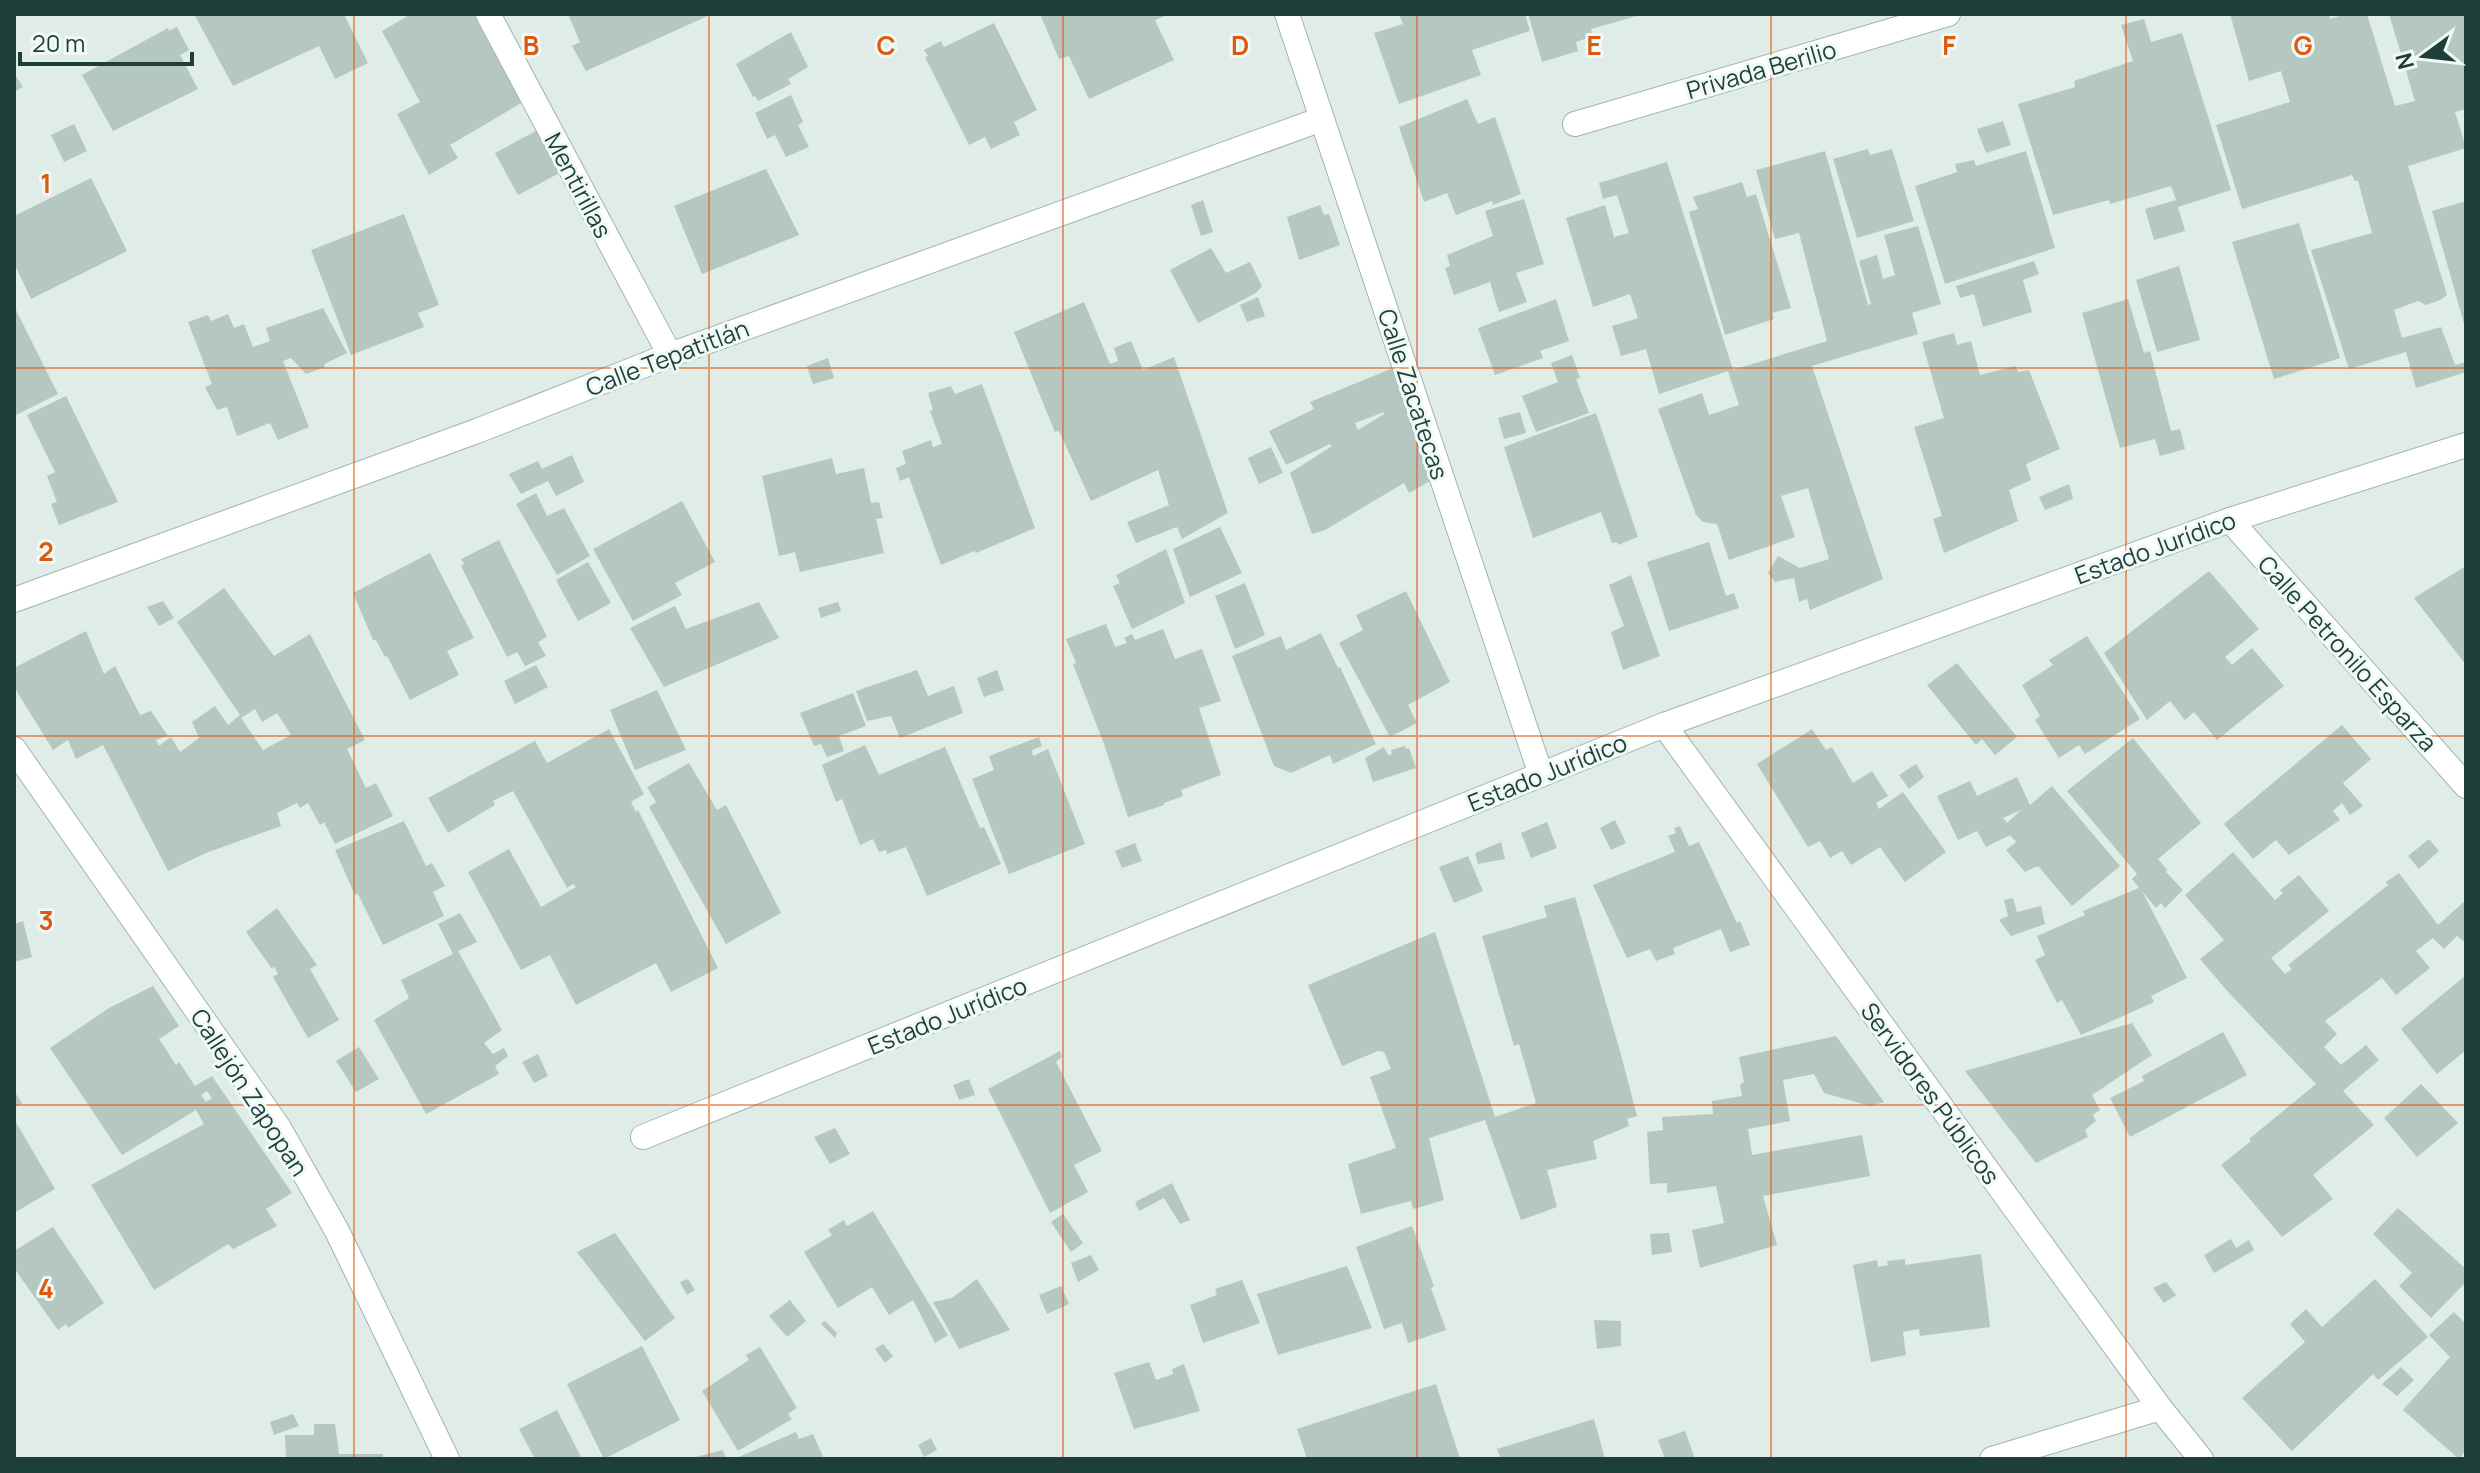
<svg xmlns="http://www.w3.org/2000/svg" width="2480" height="1473" font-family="Manrope,sans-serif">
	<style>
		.building { fill: #b4c8c1; fill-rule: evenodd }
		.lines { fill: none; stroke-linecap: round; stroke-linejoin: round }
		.minor-casing { stroke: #a1b5b0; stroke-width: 26 }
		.minor { stroke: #fff; stroke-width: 24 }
		.grid { fill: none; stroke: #de580e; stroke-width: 2; stroke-opacity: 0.55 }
		.labels { text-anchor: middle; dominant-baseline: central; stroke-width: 6; stroke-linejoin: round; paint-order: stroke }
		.street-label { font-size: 24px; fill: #1e3f39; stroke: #f0f9f5 }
		.grid-label { font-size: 26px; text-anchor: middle; font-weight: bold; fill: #de580e; stroke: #f0f9f5; stroke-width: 6; stroke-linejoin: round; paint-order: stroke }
	</style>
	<rect width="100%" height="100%" fill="#dfece8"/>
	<g class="building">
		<path d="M194 14H344L368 63 335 79 319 46 233 86Z"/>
		<path d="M411 14H477L523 102 450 145 458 158 429 175 397 114 420 102 382 31Z"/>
		<path d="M568 14H712L586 71 572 46 580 42Z"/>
		<path d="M1040 14H1170L1155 20 1174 60 1089 99 1069 56 1059 59Z"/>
		<path d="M1399 14H1525L1530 31 1472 50 1481 75 1399 104 1374 33 1403 24Z"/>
		<path d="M1528 14H1639L1640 15 1591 29 1593 36 1576 42 1578 51 1542 62Z"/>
		<path d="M2230 14H2329L2330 19 2346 14H2367L2395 106 2415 101 2389 14H2466V109L2455 112 2466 148 2408 166 2447 295 2440 300 2426 305 2418 301 2394 310 2402 338 2441 327 2455 365 2466 362V372L2416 388 2406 352 2349 369 2311 250 2372 233 2358 181H2355L2352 175 2242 209 2216 125 2290 102 2281 71 2249 81Z"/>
		<path d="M2144 19 2151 42 2182 33 2231 190 2178 207 2185 231 2154 240 2145 209 2176 200 2171 186 2110 204 2109 200 2053 215 2018 104 2075 87 2074 81 2133 61 2121 25Z"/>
		<path d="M994 23 1037 110 1014 122 1020 135 991 149 985 137 969 145 925 57 928 56 924 50 941 41 944 47Z"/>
		<path d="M177 27 189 50 180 55 198 89 113 131 82 75 168 28 169 31Z"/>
		<path d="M791 32 808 67 788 79 791 84 758 101 755 96 753 97 736 64Z"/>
		<path d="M14 73 23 87 14 92Z"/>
		<path d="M791 95 803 122 798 125 809 147 786 157 775 135 767 139 755 113Z"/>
		<path d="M1467 99 1478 124 1495 117 1521 194 1493 205 1492 201 1456 215 1447 193 1424 202 1399 127Z"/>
		<path d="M2003 121 2011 145 1986 153 1977 129Z"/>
		<path d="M74 124 87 151 64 162 51 135Z"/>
		<path d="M545 126 569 168 518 195 495 153Z"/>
		<path d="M1868 149 1870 155 1892 149 1914 221 1857 238 1833 159Z"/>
		<path d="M1825 151 1868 305 1871 304 1859 261 1877 255 1883 279 1895 275 1884 235 1918 226 1941 304 1912 313 1918 334 1812 366 1883 579 1810 610 1807 599 1799 602 1794 578 1775 582 1768 573 1778 556 1800 568 1829 559 1808 488 1781 496 1795 537 1729 560 1717 524 1703 522 1696 515 1658 409 1702 393 1709 415 1739 405 1728 371 1659 394 1646 349 1621 356 1612 326 1638 318 1630 294 1593 307 1566 218 1605 205 1614 237 1629 233 1617 195 1603 199 1599 183 1667 162 1733 370 1827 341 1799 233 1775 239 1756 170Z"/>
		<path d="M2026 151 2055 248 1945 284 1915 186 1957 172 1955 164 1974 160 1976 166Z"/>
		<path d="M766 169 799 235 702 274 674 206Z"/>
		<path d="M91 178 127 251 31 299 14 263V216Z"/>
		<path d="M1742 182 1747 197 1756 194 1791 308 1772 313 1774 319 1725 335 1689 212 1698 209 1693 197Z"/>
		<path d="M1524 199 1544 264 1516 273 1527 302 1499 312 1490 282 1454 295 1445 268 1450 266 1447 255 1493 236 1485 211Z"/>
		<path d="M1203 200 1213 232 1201 236 1191 205Z"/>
		<path d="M2466 201V327H2465L2432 211Z"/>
		<path d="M1320 205 1324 215 1329 214 1340 245 1299 260 1287 217Z"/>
		<path d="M404 214 439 305 418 313 424 327 351 355 311 250Z"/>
		<path d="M2299 223 2340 358 2274 379 2232 242Z"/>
		<path d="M1211 248 1226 273 1250 262 1262 286 1256 293 1198 323 1170 270Z"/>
		<path d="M2034 261 2039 274 2023 280 2032 312 1983 327 1974 294 1960 298 1956 286Z"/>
		<path d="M2179 266 2200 340 2157 352 2136 280Z"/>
		<path d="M1258 297 1265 316 1247 322 1240 305Z"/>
		<path d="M1556 299 1569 341 1540 351 1543 358 1495 375 1478 328Z"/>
		<path d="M2128 299 2144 353 2150 351 2171 431 2180 429 2185 449 2160 456 2155 439 2120 448 2082 313Z"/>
		<path d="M1084 302 1110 364 1118 361 1114 348 1131 341 1143 370 1174 357 1228 513 1182 539 1177 527 1136 543 1127 522 1169 505 1158 470 1091 501 1059 431 1055 432 1014 332Z"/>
		<path d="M14 306 58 394 14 416Z"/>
		<path d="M323 308 347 353 324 364 325 367 306 374 291 358 283 361 309 427 278 440 270 423 237 436 227 407 217 410 205 387 212 384 188 322 208 315 211 321 228 314 234 328 244 324 253 347 270 341 266 328Z"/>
		<path d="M1954 333 1957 345 1971 341 1980 375 2016 366 2018 372 2029 370 2060 449 2026 464 2031 480 2009 490 2018 521 1944 553 1933 519 1942 516 1914 427 1944 418 1922 342Z"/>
		<path d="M1572 355 1580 378 1576 379 1589 413 1536 432 1522 396 1558 382 1551 363Z"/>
		<path d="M828 358 834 378 813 384 807 366Z"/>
		<path d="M1393 368 1430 481 1409 493 1404 483 1325 530 1312 534 1290 473 1332 446 1330 444 1286 465 1269 431 1314 409 1310 402ZM1384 412V414L1358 430 1355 423Z"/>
		<path d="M982 384 1035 528 976 553 974 551 941 565 909 477 900 481 896 468 906 464 902 451 931 440 933 447 942 444 930 411 933 410 928 393 951 386 955 394Z"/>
		<path d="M66 396 118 502 59 525 51 504 57 502 47 476 55 472 27 415Z"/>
		<path d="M1520 412 1526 433 1504 439 1498 418Z"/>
		<path d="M1596 413 1638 537 1618 545 1617 542 1612 543 1601 512 1533 538 1504 447Z"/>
		<path d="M1271 447 1283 473 1259 484 1248 458Z"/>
		<path d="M572 455 584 482 556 496 548 481 521 494 509 474 538 461 542 469Z"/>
		<path d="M832 458 836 474 864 468 871 503 879 502 883 518 876 519 884 553 800 572 795 552 779 556 762 476Z"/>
		<path d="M2069 484 2073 499 2045 510 2039 497Z"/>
		<path d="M536 493 547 516 564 508 590 556 557 575 516 504Z"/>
		<path d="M682 501 715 562 675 583 682 595 633 621 593 549Z"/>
		<path d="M1220 527 1242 573 1190 597 1173 549Z"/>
		<path d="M499 540 547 637 538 642 546 656 525 666 517 652 507 657 461 566 464 564 461 559Z"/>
		<path d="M1709 542 1726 596 1734 593 1739 608 1669 631 1647 562Z"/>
		<path d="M1166 549 1185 603 1132 629 1113 586 1120 583 1116 575Z"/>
		<path d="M430 553 474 638 447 651 459 675 410 700 387 656 385 657 376 640H373L353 593Z"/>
		<path d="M588 562 611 603 578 621 556 580Z"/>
		<path d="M2466 566V665L2414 598Z"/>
		<path d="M2209 571 2259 629 2225 657 2232 665 2252 648 2284 686 2217 740 2194 712 2185 720 2170 701 2147 720 2104 653Z"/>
		<path d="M1631 575 1660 656 1623 670 1611 632 1624 626 1609 585Z"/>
		<path d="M1245 583 1265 635 1235 649 1215 596Z"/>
		<path d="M224 588 274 656 310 634 365 740 347 749 366 788 376 783 393 816 335 844 324 822 320 825 308 803 300 808 297 803 277 813 281 826 206 853 168 871 103 745 76 759 68 740 53 750 14 687V668L86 631 104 674 115 666 140 715 151 711 168 736 156 740 159 746 171 737 180 752 199 738 192 722 215 706 228 725 240 715 177 622ZM255 709 262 722 277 713 291 735 263 750 241 718Z"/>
		<path d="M1406 591 1450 682 1408 705 1417 723 1390 737 1339 643 1363 630 1356 615Z"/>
		<path d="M163 601 174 618 159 626 147 607Z"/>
		<path d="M759 602 779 638 664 687 630 628 675 606 686 629Z"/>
		<path d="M838 602 841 611 821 618 818 608Z"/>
		<path d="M1106 624 1115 647 1127 643 1124 638 1132 634 1135 640 1163 629 1175 659 1202 649 1221 701 1199 708 1221 775 1181 790 1183 796 1164 803V805L1128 817 1104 744 1073 664 1076 663 1066 639Z"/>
		<path d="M1321 633 1338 668 1340 667 1376 744 1333 764 1330 755 1291 773 1274 766 1232 656 1281 636 1286 650Z"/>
		<path d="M2087 636 2140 719 2085 754 2079 745 2059 758 2035 720 2040 716 2022 685 2053 665 2049 660Z"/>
		<path d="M1957 663 2017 737 1995 755 1982 739 1976 745 1927 685Z"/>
		<path d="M536 665 548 687 515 704 504 681Z"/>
		<path d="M917 670 928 696 954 686 963 713 900 738 891 716 867 721 856 691Z"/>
		<path d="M997 670 1004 690 984 697 977 678Z"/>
		<path d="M657 690 686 750 635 770 610 710Z"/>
		<path d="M853 693 866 726 839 736 844 751 827 757 821 744 814 746 800 713Z"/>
		<path d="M2342 725 2371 759 2343 783 2363 806 2350 815 2342 803 2333 811 2340 820 2289 855 2276 840 2253 859 2224 824Z"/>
		<path d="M609 729 644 794 631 802 636 812 638 810 718 968 671 992 656 963 576 1005 550 955 521 970 468 872 509 849 541 907 576 887 573 884 567 888 513 791 493 801 495 805 448 833 428 798 535 741 547 763Z"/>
		<path d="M1812 729 1826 750 1832 747 1853 783 1872 771 1888 796 1876 803 1879 809 1903 792 1946 852 1905 882 1880 847 1851 865 1842 851 1830 858 1820 841 1808 847 1757 764Z"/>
		<path d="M1039 737 1042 746 1032 750 1033 756 1048 749 1085 844 1009 874 972 779 994 770 989 756Z"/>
		<path d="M2133 738 2201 823 2158 859 2167 870 2166 872 2183 890 2165 908 2161 903 2156 908 2142 891 2187 978 2151 996 2154 1002 2081 1035 2062 1000 2057 1003 2035 960 2045 955 2037 936 2085 915 2083 911 2139 888 2132 879 2137 874 2067 791Z"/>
		<path d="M865 745 879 775 945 747 980 828 984 827 1001 864 927 896 906 847 887 854 886 850 879 852 873 839 860 845 842 799 836 802 822 765Z"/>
		<path d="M1405 746 1406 749 1409 748 1416 768 1373 782 1365 758 1384 747 1388 755 1392 754 1391 750Z"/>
		<path d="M689 763 717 810 726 805 781 913 726 944 649 807 656 802 647 787Z"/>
		<path d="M1916 764 1924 777 1909 789 1899 775Z"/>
		<path d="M2017 777 2030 805 2052 786 2120 866 2072 906 2038 866 2025 872 2006 850 2016 842 2010 835 1986 847 1977 831 1958 840 1937 796 1970 781 1977 796ZM2021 810 2007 823 2003 818Z"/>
		<path d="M1615 820 1626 843 1611 850 1600 828Z"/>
		<path d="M404 821 426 866 432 863 445 886 433 892 444 916 383 945 358 894 355 895 335 850Z"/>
		<path d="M1547 822 1557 848 1531 858 1521 833Z"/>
		<path d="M1680 826 1689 846 1699 842 1737 923 1740 921 1750 945 1730 952 1721 929 1673 948 1675 954 1656 961 1650 949 1627 958 1593 885 1675 852 1668 836 1676 833 1674 828Z"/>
		<path d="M2429 839 2439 851 2419 869 2408 856Z"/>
		<path d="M1501 842 1505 859 1478 864 1475 853Z"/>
		<path d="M1135 843 1142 861 1122 868 1115 851Z"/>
		<path d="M2233 852 2275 900 2283 893 2280 890 2299 875 2329 911 2271 958 2285 974 2292 969 2288 965 2388 885 2386 882 2399 873 2438 925 2466 900V943L2457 936 2444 949 2433 938 2416 951 2430 968 2396 995 2382 978 2325 1021 2337 1034 2324 1047 2341 1065 2366 1045 2379 1060 2343 1091 2374 1125 2313 1175 2333 1199 2282 1237 2221 1165 2251 1141 2249 1139 2316 1084 2229 993 2200 959 2224 940 2185 895Z"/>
		<path d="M1468 856 1483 891 1454 903 1439 867Z"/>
		<path d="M1575 897 1620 1051 1637 1116 1627 1119 1629 1126 1593 1141 1597 1159 1547 1170 1557 1207 1521 1220 1485 1120 1429 1138 1444 1200 1413 1209 1411 1201 1361 1214 1348 1164 1396 1148 1370 1077 1391 1069 1384 1052 1378 1051 1342 1066 1308 985 1435 932 1495 1117 1524 1107 1536 1103 1519 1044 1514 1046 1482 936 1547 917 1544 906Z"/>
		<path d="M2013 898 2017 912 2041 906 2045 924 2011 936 1999 920 2008 916 2004 900Z"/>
		<path d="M277 908 317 965 310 969 339 1020 308 1038 273 977 278 974 274 966 272 969 246 932Z"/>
		<path d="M460 913 477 942 458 951 502 1030 484 1043 493 1054 504 1048 508 1056 495 1066 499 1074 426 1114 374 1020 409 998 401 980 453 954 438 924Z"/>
		<path d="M23 921 32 957 14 962V924Z"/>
		<path d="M2466 975V1050L2437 1074 2401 1029Z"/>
		<path d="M153 986 179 1026 159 1039 176 1065 179 1062 195 1086 212 1076 292 1193 266 1209 277 1226 233 1249 228 1244 154 1290 91 1185 204 1124 196 1110 122 1155 50 1048 109 1008ZM207 1091 212 1098 206 1102 201 1095Z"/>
		<path d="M2132 1023 2152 1055 2092 1095 2100 1110 2093 1115 2096 1121 2085 1130 2088 1137 2036 1163 1965 1071Z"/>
		<path d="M2223 1032 2247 1075 2130 1137 2110 1098 2144 1081 2142 1076Z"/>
		<path d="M1836 1036 1884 1102 1870 1106 1824 1093 1814 1074 1783 1080 1790 1121 1748 1129 1752 1155 1862 1135 1870 1176 1763 1196 1777 1245 1700 1268 1692 1230 1724 1223 1716 1186 1667 1193V1183L1650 1184 1647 1132 1663 1130 1662 1117 1713 1114 1712 1101 1742 1096 1740 1085 1744 1082 1739 1057Z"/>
		<path d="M359 1047 379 1079 356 1092 336 1061Z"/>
		<path d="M1060 1051 1062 1057 1056 1062 1102 1151 1074 1165 1088 1192 1050 1213 988 1089Z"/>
		<path d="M538 1054 548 1076 534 1083 522 1062Z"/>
		<path d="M969 1079 975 1095 959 1100 953 1085Z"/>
		<path d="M2421 1084 2458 1123 2417 1157 2384 1118Z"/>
		<path d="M14 1091 22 1103 14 1108Z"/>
		<path d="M14 1119 55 1189 14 1213Z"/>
		<path d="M835 1128 850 1154 830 1164 814 1137Z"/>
		<path d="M1172 1183 1190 1220 1180 1224 1164 1198 1139 1211 1135 1202Z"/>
		<path d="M2398 1208 2466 1269V1282L2431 1318 2399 1286 2412 1273 2373 1234Z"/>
		<path d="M873 1211 948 1335 935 1343 913 1300 889 1315 872 1287 838 1308 804 1252 832 1235 828 1230 844 1220 847 1226Z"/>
		<path d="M1063 1214 1083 1243 1071 1252 1051 1222Z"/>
		<path d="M1412 1226 1434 1286 1431 1288 1446 1330 1408 1343 1402 1323 1384 1329 1356 1247Z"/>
		<path d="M53 1227 104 1303 68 1328 66 1324 58 1330 14 1268V1251Z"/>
		<path d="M615 1233 675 1318 645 1341 577 1252Z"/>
		<path d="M1669 1233 1672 1252 1652 1255 1650 1234Z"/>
		<path d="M2231 1239 2236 1248 2249 1240 2254 1250 2214 1273 2204 1255Z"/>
		<path d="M1981 1254 1990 1327 1920 1336 1919 1329 1903 1332 1906 1355 1871 1362 1853 1265 1877 1260 1878 1267 1888 1265 1887 1261 1905 1259V1265Z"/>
		<path d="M1091 1255 1099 1270 1078 1282 1071 1263Z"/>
		<path d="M1347 1266 1372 1328 1278 1355 1257 1294Z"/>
		<path d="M688 1279 695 1290 687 1295 680 1282Z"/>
		<path d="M977 1279 1010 1330 959 1349 933 1302 952 1298Z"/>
		<path d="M2375 1279 2428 1337 2378 1380 2373 1374 2292 1451 2242 1398 2305 1342 2290 1324 2306 1309 2322 1327Z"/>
		<path d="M1242 1280 1260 1323 1203 1343 1190 1305 1217 1295 1215 1289Z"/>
		<path d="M2166 1282 2176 1295 2164 1303 2153 1288Z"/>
		<path d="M1061 1286 1069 1304 1047 1314 1039 1295Z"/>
		<path d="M790 1300 806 1321 787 1337 769 1316Z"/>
		<path d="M2454 1312 2466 1324V1450L2459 1459 2403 1410 2450 1357 2429 1335Z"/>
		<path d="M1594 1320 1621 1321V1346L1597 1349Z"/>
		<path d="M825 1321 837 1333 835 1338 821 1324Z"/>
		<path d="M883 1344 893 1356 885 1363 875 1349Z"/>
		<path d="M642 1346 680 1420 604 1459 567 1384Z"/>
		<path d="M760 1347 797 1408 788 1414 792 1419 738 1451 702 1391 749 1360 746 1355Z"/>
		<path d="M1149 1362 1156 1380 1173 1374 1172 1369 1184 1364 1200 1411 1134 1429 1114 1373Z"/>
		<path d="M2401 1367 2414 1380 2397 1396 2382 1384Z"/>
		<path d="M1436 1384 1460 1459H1307L1297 1429Z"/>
		<path d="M557 1410 582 1459H535L519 1429Z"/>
		<path d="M293 1414 299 1426 274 1435 270 1422Z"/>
		<path d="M1594 1419 1605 1459H1501L1497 1449Z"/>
		<path d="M314 1424H335L339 1454H383V1459H286L285 1435H314Z"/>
		<path d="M1685 1431 1695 1459H1665L1658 1440Z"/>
		<path d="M796 1432 799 1439 813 1434 824 1459H734Z"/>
		<path d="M931 1438 937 1450 924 1457 918 1445Z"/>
		<path d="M723 1450 726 1459H691V1458Z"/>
	</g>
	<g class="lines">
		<g class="minor-casing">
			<g id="minor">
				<path d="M488 14 670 355"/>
				<path d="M1287 14 1541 775"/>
				<path d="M1575 124 1948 14"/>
				<path d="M2230 520 2466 786"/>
				<path d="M14 600 477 431 670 355 1322 119"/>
				<path d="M1664 725 2160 1408 2201 1459"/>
				<path d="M14 749 279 1128 337 1231 447 1459"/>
				<path d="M643 1137 1664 725 2230 520 2466 445"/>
				<path d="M1992 1459 2160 1408"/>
			</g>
		</g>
		<use href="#minor" class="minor"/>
	</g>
	<path class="grid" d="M354 14V1459M709 14V1459M1063 14V1459M1417 14V1459M1771 14V1459M2126 14V1459M14 368H2466M14 736H2466M14 1105H2466"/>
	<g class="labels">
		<g class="street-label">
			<text transform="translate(1761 69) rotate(-16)">Privada Berilio</text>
			<text transform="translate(579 185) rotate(62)">Mentirillas</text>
			<text transform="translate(667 357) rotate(-21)">Calle Tepatitlán</text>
			<text transform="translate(1414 394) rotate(72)">Calle Zacatecas</text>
			<text transform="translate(2155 547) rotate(-20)">Estado Jurídico</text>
			<text transform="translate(2348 653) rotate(48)">Calle Petronilo Esparza</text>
			<text transform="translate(1547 772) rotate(-22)">Estado Jurídico</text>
			<text transform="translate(947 1015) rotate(-22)">Estado Jurídico</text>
			<text transform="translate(250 1092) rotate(57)">Callejón Zapopan</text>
			<text transform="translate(1931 1093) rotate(54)">Servidores Públicos</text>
		</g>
	</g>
	<g class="grid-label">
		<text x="531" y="55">B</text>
		<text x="886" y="55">C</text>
		<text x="1240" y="55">D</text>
		<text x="1594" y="55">E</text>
		<text x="1949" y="55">F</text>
		<text x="2303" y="55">G</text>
		<text x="46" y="193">1</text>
		<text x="46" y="561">2</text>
		<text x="46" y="930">3</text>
		<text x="46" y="1298">4</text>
	</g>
	<rect width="2480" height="1473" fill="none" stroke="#1e3f39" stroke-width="32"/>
	<g transform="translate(2424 56) rotate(255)" stroke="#f0f9f5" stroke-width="6" paint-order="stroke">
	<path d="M0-6L14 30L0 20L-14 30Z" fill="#1e3f39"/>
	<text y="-12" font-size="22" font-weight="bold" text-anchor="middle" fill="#1e3f39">N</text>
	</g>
	<path d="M20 52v12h172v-12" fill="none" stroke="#1e3f39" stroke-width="4"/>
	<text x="32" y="52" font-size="24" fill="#1e3f39" stroke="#f0f9f5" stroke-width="6" paint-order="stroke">20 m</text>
</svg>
